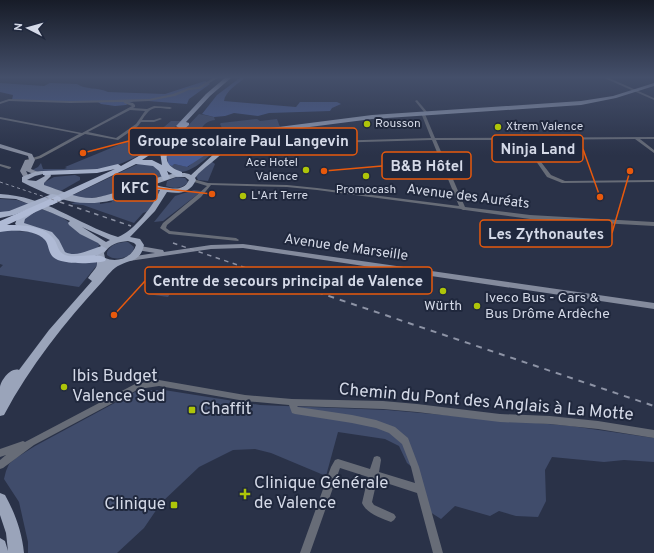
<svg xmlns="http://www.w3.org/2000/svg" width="654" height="553" font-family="Overpass,sans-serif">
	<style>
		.green { fill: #404c6b }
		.forest { fill: #495c91 }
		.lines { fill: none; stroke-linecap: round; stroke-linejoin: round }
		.minor { fill: #676c77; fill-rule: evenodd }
		.tertiary { fill: #676c77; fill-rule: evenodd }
		.secondary { fill: #848b9d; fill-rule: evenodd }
		.primary { fill: #9aa4ba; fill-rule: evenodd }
		.trunk { fill: #a4afc8; fill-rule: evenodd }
		.motorway { fill: #afbad5; fill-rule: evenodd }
		.rail-far2 { stroke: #8d93a5; stroke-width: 1; stroke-dasharray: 3 3; stroke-linecap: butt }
		.rail-far1 { stroke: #8d93a5; stroke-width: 1.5; stroke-dasharray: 4.5 4.5; stroke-linecap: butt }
		.rail { stroke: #8d93a5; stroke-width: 2; stroke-dasharray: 6 6; stroke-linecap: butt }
		.poi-dot { fill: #aec509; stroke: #20283d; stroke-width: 1.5 }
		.labels { text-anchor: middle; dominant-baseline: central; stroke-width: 4; stroke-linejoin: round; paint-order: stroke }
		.far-poi-label { font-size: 12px; fill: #d4d9e7; stroke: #20283d; text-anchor: start }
		.street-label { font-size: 14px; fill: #d4d9e7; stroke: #20283d }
		.poi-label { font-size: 14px; fill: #d4d9e7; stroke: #20283d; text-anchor: start }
		.near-poi-label { font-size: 17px; fill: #d4d9e7; stroke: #20283d; text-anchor: start }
		.near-street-label { font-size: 17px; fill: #d4d9e7; stroke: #20283d }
		.leader { fill: none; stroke: #e8590c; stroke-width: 1.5 }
		.callout-dot { fill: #e8590c; stroke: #20283d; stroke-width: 1.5 }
		.callout { fill: #20283d; stroke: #e8590c; stroke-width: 1.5 }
		.callout-label { font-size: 15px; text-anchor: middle; font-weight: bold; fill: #d4d9e7 }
	</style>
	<rect width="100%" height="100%" fill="#2a3248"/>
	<g class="green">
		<path d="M199 114 214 117 215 120C207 121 203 124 200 132L203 133 223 130 220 124 221 123 257 119 260 121 277 119 280 127C263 129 244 131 229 140 215 148 196 173 179 172L168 164H174L188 167 214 142 204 149 200 148 201 143 187 144 184 149H166Z"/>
		<path d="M171 121H181C161 142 135 162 106 168 93 170 81 169 69 170 58 171 42 174 32 170L38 167 41 163 43 169H64L67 168 65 167 128 141 144 144Z"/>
		<path d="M211 161 215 164 208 181 198 180 196 176Z"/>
		<path d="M140 163 155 165 163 177 116 194 86 199 71 196Z"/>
		<path d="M75 175 80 177V180L59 192 44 186 43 183 54 177Z"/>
		<path d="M177 177 185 178 188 182C182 189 174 189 166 186L167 181Z"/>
		<path d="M145 189H158L161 192 149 211 143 213 134 223 83 205 71 204 75 202H100V204L112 202 111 200Z"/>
		<path d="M194 190 202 191 163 221 154 222 175 196Z"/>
		<path d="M0 199 17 200 29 204 0 214Z"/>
		<path d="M42 209 60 216 98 242 100 244 97 249 77 256 64 253 50 232 23 225 22 221 27 216Z"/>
		<path d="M0 230 31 232 46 238 51 254 96 262 98 264 79 287 0 275V268L3 265 0 264Z"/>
		<path d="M128 242 134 247C133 258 115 262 107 255V252C111 244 119 242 128 242Z"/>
		<path d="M153 286 173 289 168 297 147 294Z"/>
		<path d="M144 390H164L260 405 387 410 571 426 654 438V462L624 460 604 462 552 457 545 470 546 501 538 517 516 516 499 511 490 516 455 506 441 519 430 512 419 473 407 463 399 446 385 439 338 432 326 476 271 453 255 449 233 450 199 467 161 503 144 528 117 553H28V542L19 502 4 479 6 471 9 464 16 458 35 446 135 392Z"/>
	</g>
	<g class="forest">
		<path d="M241 77H246C239 83 225 91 224 101L296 107 300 102H337L341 104 332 108 330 111 269 113 258 116 234 113 225 116 214 117 202 114 217 95Z"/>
		<path d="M205 81 210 84 189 99 187 104 135 100 126 105 115 106 101 104 98 102 17 101 12 100 13 95 0 92V83L44 86 50 83 77 84C85 90 98 87 108 92L165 94Z"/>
		<path d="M214 142 220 143 213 150 187 167 174 164 172 166 168 164 166 149H204Z"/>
	</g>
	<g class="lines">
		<g class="minor">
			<path d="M215 77H219L200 89 189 90 175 96 149 101 127 102 133 103 135 105V107L133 108 147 109 154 106 170 107 172 108 170 109C154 108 152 105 142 120H154L160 118 162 119 154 122H141L138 126 118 140 85 134 41 158 27 162 25 161V160L39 156 79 134 0 119V117L82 133 132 106 124 103V102L70 103 9 101 0 104V102L9 99 70 101 149 99 173 94 188 88 198 87ZM130 110 145 111 136 124 116 138 88 132Z"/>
			<path d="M417 100 428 113 425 114 435 138 654 137V139H640L654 150V153L635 139 522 140 531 149 551 175 565 181 654 180V182L562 183 547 177 529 151 518 140H436L465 207 530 215 654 222V226L530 219 465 210H463L461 209 317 190 287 187 211 185 201 197 167 225 166 228 170 231 236 238 239 240 238 241 169 234 160 228 163 223 197 195 207 186 191 181V180L193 179 208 183 287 185 317 188 459 206 432 140 329 143 327 142 329 141 431 138 421 113 424 112 415 101Z"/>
			<path d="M0 164 11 167V168L9 169 0 166Z"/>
			<path d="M159 380 245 395 292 399 383 401 417 404 500 414 550 416 598 421 654 430V438L598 429 550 424 500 422 417 412 383 409 297 406 298 407 352 415 376 420 395 427 408 438 419 467 443 553H433L417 493 377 480 372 502 374 505 394 514 396 517 394 520 391 522C381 518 367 514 362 503L368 477 340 468 310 553H300L331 467 335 460 338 459 370 469 374 457 377 456 380 457 381 460 379 472 415 483 411 467 402 444 389 433 376 428 352 423 295 414 292 413 289 405 245 401 159 386 139 389 34 445 3 468 0 469V460L6 455 0 457V449L23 441 25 442 135 384Z"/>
		</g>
		<path class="tertiary" d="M607 77 654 98V100L602 77Z"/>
		<g class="secondary">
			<path d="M0 144 32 154 35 160 31 169 38 172V174L36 175 26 171 29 177 26 179 24 178 20 171 25 160H29L28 156 0 148Z"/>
			<path d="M243 244 654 303V309L243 248 211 249 129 261 125 259 129 257 155 253 137 250 136 248 137 246H140L163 250 164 252 211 245Z"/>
		</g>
		<g class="primary">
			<path d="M654 83V86L616 98 581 105 372 119 255 134C236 139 226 151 211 163 205 168 199 172 195 178L196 180C190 193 180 194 167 192L155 211 130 237 140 239 144 245C140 262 132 259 120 265 113 268 107 276 102 282 65 322 30 366 4 415L0 416C0 407 0 397 0 387 1 380 11 367 19 370L49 330 92 281 88 278C98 264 98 269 96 253L101 246 98 243 80 234 69 225 68 223 70 221 52 213 16 199 0 198V194C45 196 77 224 118 237 133 232 155 204 160 190 144 187 128 196 113 200 77 209 52 197 22 182V177C31 173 41 168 50 173L51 176 44 183V185C60 190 75 198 92 198 116 197 173 165 191 175L228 141 238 135 255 130 372 115 581 101 613 96ZM43 174 45 176 36 181 27 180 35 176ZM176 177H185L189 180C182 195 165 186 153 185ZM82 227 110 240 106 242ZM128 241 134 243 136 245C132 258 117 263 105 258L104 253C110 244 118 242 128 241Z"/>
			<path d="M0 493 5 495C15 513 22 532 24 553H0V538L5 541 8 551 6 533 0 515Z"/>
		</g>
		<g class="trunk">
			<path d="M226 77H232L210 96 186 122 189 123V125L170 141 172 143C163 158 165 166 182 172V176H176L167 171 170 178 166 180H163L159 171 153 166 136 164 52 205H46L45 203 14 215 0 218V212L9 211 52 194 58 195 115 169 97 173 46 175H43V171L97 169 118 164 121 166 153 148 179 128 176 126 177 125 206 94ZM163 146 160 152 162 165 152 160H142Z"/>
			<path d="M31 209 35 212 25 219 24 223 52 232 59 240 65 252C77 258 90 249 102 246L107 249C99 258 66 265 57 255 51 249 52 239 44 234 34 229 22 232 15 224L18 216Z"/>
		</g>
		<path class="motorway" d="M57 196 60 197 61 199 60 201 7 225C21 225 43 225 53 238 58 243 57 252 65 255 74 259 100 251 106 259L105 261C94 264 61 265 53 257 48 252 49 245 45 240 35 229 13 230 0 232V221Z"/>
		<path class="rail-far2" d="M0 182 63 203"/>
		<g class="rail-far1">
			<path d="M60 202 131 226"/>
			<path d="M173 243 320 293"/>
		</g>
		<path class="rail" d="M317 292 654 406"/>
	</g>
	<linearGradient id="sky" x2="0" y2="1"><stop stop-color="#171c28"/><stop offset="0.5" stop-color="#444f6a"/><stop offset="1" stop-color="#444f6a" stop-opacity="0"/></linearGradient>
	<rect width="654" height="155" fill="url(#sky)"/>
	<g class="poi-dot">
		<circle cx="367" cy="124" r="4"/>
		<circle cx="498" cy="127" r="4"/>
		<circle cx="306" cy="170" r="4"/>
		<circle cx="366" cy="176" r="4"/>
		<circle cx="243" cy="196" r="4"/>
		<circle cx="443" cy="291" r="4"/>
		<circle cx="477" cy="306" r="4"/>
		<circle cx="64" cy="387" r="4"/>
		<rect x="188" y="406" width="8" height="8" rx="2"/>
		<path d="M243 488h4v4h4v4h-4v4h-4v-4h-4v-4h4z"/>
		<rect x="170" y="501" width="8" height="8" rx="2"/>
	</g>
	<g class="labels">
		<g class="far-poi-label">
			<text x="375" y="124">Rousson</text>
			<text x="506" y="127">Xtrem Valence</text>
			<text x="298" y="163" text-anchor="end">Ace Hotel<tspan x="298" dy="14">Valence</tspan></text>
			<text x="366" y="190" text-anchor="middle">Promocash</text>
			<text x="251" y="196">L'Art Terre</text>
		</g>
		<g class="street-label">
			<text transform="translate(468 197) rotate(7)">Avenue des Auréats</text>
			<text transform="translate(346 248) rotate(8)">Avenue de Marseille</text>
		</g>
		<g class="poi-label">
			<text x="485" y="298">Iveco Bus - Cars &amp;<tspan x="485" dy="16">Bus Drôme Ardèche</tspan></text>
			<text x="443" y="306" text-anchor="middle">Würth</text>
		</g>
		<g class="near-poi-label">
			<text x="72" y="377">Ibis Budget<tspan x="72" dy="20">Valence Sud</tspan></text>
			<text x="200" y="410">Chaffit</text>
			<text x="254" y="484">Clinique Générale<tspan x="254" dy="20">de Valence</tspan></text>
			<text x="166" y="505" text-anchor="end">Clinique</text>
		</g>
		<g class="near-street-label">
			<text transform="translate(486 403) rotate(5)">Chemin du Pont des Anglais à La Motte</text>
		</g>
	</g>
	<path class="leader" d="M83 153L129 141M600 197L583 149M324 171L382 166M212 194L157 188M630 171L612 233M114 315L145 281"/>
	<g class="callout-dot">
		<circle cx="83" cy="153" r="4"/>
		<circle cx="600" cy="197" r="4"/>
		<circle cx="324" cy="171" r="4"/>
		<circle cx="212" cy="194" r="4"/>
		<circle cx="630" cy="171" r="4"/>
		<circle cx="114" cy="315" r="4"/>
	</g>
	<g class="callout">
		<rect x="129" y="128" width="228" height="27" rx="4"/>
		<rect x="492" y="135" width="91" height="27" rx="4"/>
		<rect x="382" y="152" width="89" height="27" rx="4"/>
		<rect x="113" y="174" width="44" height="27" rx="4"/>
		<rect x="480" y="220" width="132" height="27" rx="4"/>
		<rect x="145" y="267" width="287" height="27" rx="4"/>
	</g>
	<g class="callout-label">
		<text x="243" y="146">Groupe scolaire Paul Langevin</text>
		<text x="538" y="154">Ninja Land</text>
		<text x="427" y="171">B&amp;B Hôtel</text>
		<text x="135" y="193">KFC</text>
		<text x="546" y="239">Les Zythonautes</text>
		<text x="288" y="286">Centre de secours principal de Valence</text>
	</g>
	<g transform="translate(28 28) rotate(276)" stroke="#20283d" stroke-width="3" paint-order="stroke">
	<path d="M0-3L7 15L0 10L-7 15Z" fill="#d4d9e7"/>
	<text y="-6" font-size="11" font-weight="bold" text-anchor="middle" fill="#d4d9e7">N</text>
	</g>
</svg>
